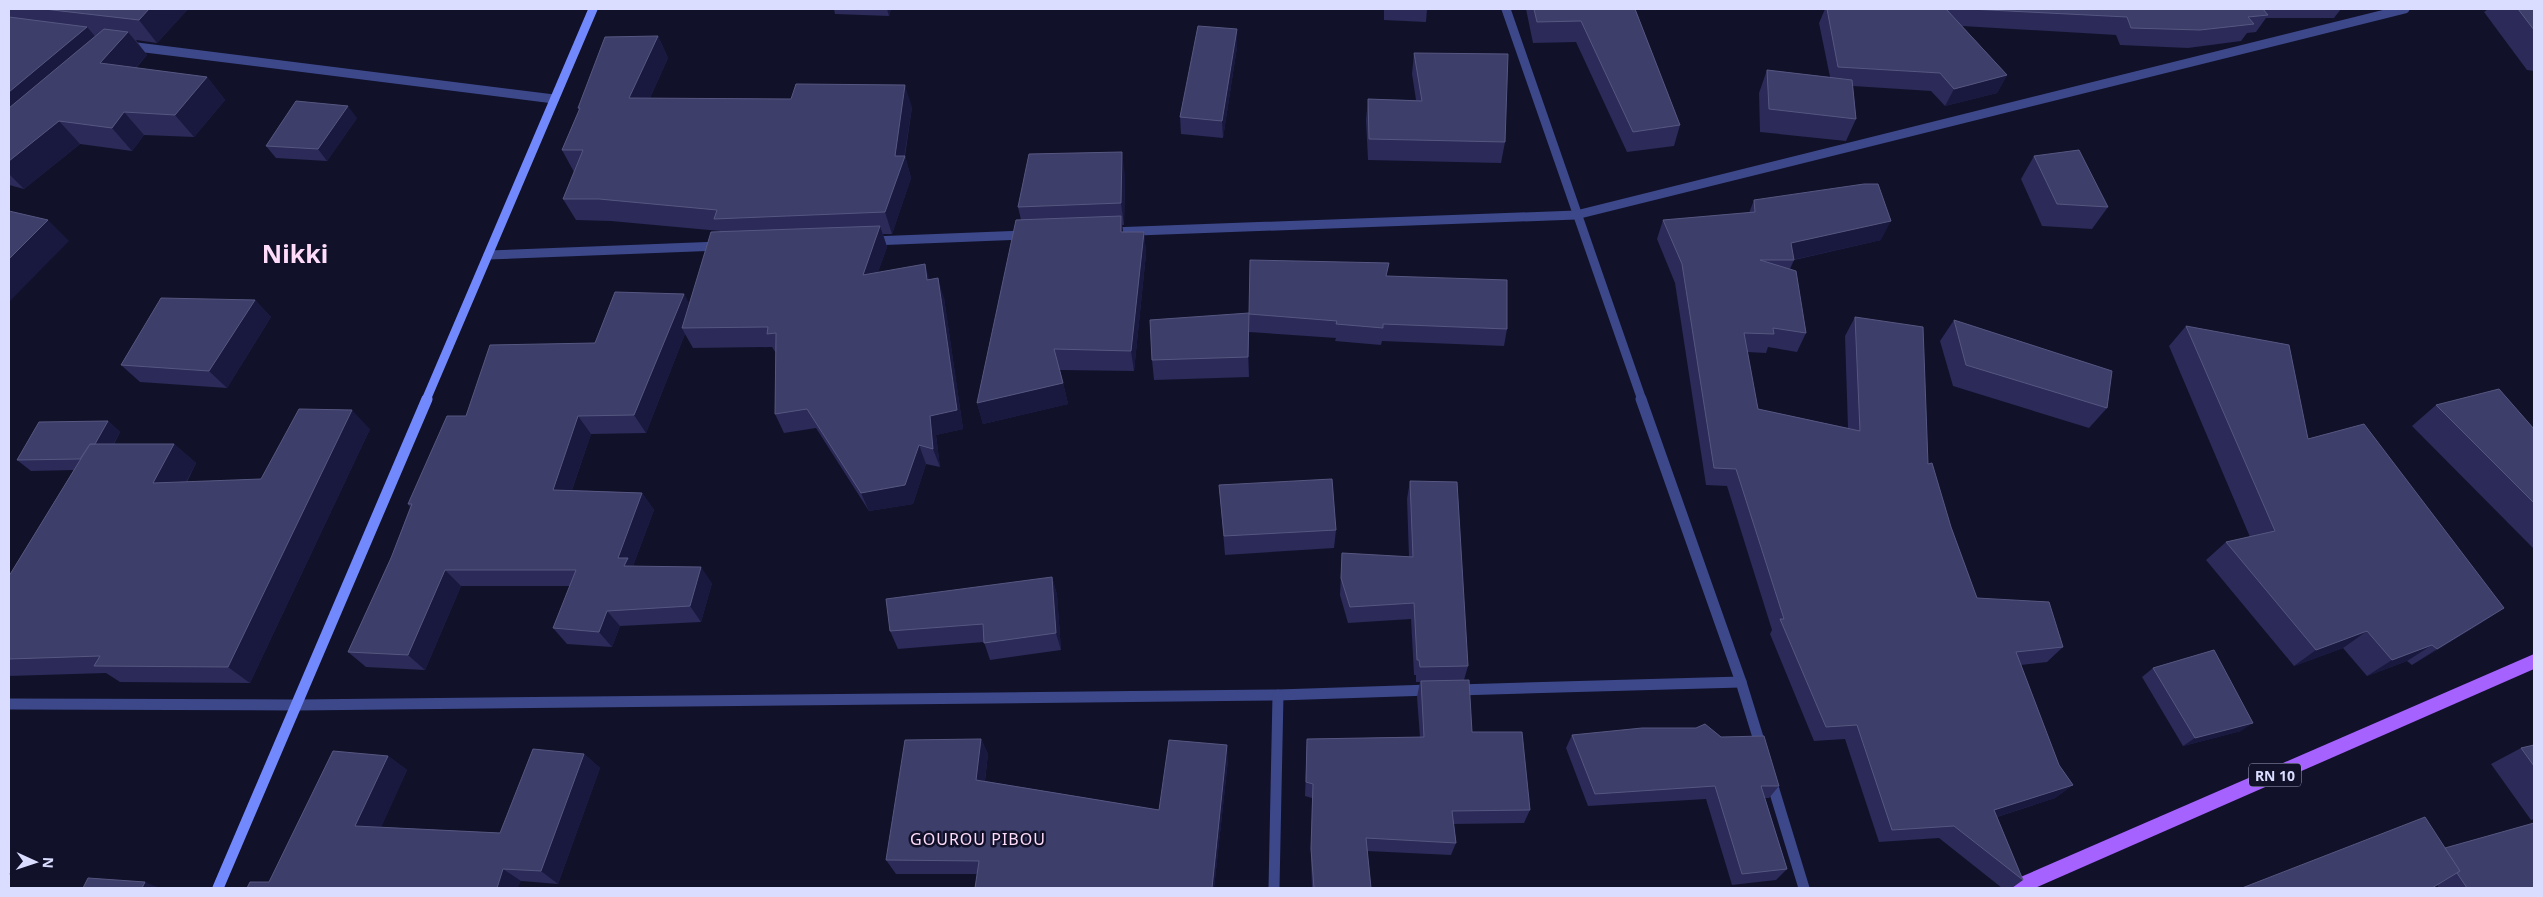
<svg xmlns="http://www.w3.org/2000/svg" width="2543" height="897" font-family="'Noto Sans',sans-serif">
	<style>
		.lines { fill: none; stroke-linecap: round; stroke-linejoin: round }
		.street-far1 { stroke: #3c4889; stroke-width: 9 }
		.street { stroke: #3c4889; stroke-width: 11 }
		.secondary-far1 { stroke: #7289fe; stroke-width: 9 }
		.secondary { stroke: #7289fe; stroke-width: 11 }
		.primary { fill: #a662fe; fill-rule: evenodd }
		.wall { fill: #2b2a58 }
		.shaded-wall { fill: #19183e }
		.building { fill: #3e3e6a; stroke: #565781 }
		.labels { text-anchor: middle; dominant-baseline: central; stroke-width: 5; stroke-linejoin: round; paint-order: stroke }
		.shield { fill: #11112a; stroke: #9ea0bf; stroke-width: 1 }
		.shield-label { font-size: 14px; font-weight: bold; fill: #daddff }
		.neighbourhood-label { font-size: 16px; letter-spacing: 1px; fill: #ffdcf9; stroke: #11112a }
		.town-label { font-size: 25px; font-weight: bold; fill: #ffdcf9; stroke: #11112a }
	</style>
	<rect width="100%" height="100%" fill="#11112a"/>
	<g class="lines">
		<g class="street-far1">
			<path d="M1506 9 1642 400"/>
			<path d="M129 46 554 99"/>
			<path d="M1111 232 1576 215 2405 9"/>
			<path d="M872 241 1024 235"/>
			<path d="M488 255 720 246"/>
		</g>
		<g class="street">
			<path d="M1641 399 1741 682 1761 747"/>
			<path d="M1457 690 1741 682"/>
			<path d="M9 704 296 705 1278 695 1430 690"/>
			<path d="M1771 780 1804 888"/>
			<path d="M1274 888 1278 695"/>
		</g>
		<path class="secondary-far1" d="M426 400 593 9"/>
		<path class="secondary" d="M218 888 427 399"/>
		<path class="primary" d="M2534 654V669L2035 888H2006L2009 882Z"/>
	</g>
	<g class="wall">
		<path d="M9 9H188L157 43 136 40 147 55 136 68 207 77 225 100 194 137 144 135 132 151 80 144 24 189 9 185Z"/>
		<path d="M834 9H891L889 16 835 14Z"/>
		<path d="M1384 9H1427L1426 22 1384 20Z"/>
		<path d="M1526 9H1635L1680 125 1674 146 1627 152 1576 42 1533 43Z"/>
		<path d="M1825 9H2341L2334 18H2266L2256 32 2247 33 2241 41 2188 48 2120 45 2116 35 1962 26 2007 75 1997 93 1945 106 1931 91 1853 86 1856 119 1846 141 1760 132 1759 93 1767 70 1830 77 1819 23Z"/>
		<path d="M2488 9H2534V71L2527 70 2484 12Z"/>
		<path d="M658 36 668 58 650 98 912 107 905 156 911 178 892 234H883L887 247 878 272 930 280 944 298 963 429 936 435 940 467 926 464 913 504 869 511 816 428 784 433 775 414 776 353 772 347 693 348 685 334 646 433 591 434 572 490 642 493 654 510 633 566 712 583 701 622 620 626 612 647 567 644 553 628 570 586H461L425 670 366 667 348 652 391 558 410 507 408 504 466 416 684 294 689 304 720 231 611 221 576 220 563 199 574 172 562 150 579 110 578 108Z"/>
		<path d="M1237 47 1223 138 1181 134 1180 117Z"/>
		<path d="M1414 53 1505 142 1501 163 1368 160 1366 120 1368 99 1416 100 1412 74Z"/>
		<path d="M357 118 327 161 276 158 266 146Z"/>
		<path d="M2034 156 2108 207 2092 229 2042 226 2021 179Z"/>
		<path d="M1125 175 1124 225H1122L1123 232H1144L1146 254 1134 371 1060 370 1068 404 983 424 977 403 1021 220 1018 207Z"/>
		<path d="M1754 200 1881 240 1794 260 1790 269 1806 333 1797 352 1768 347 1766 353 1747 352 1758 409 1848 428 1845 336 1855 317 1928 464 1977 598 2063 647 2047 662 2021 665 2059 765 2073 785 2055 798 1997 817 2023 880 2012 888H2002L1939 838 1879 842 1845 739 1814 741 1770 634 1772 630 1727 486 1706 485 1675 283 1657 239 1663 220 1749 213Z"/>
		<path d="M1387 276 1507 329 1504 346 1382 341 1381 345 1335 341 1336 338 1249 332V314Z"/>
		<path d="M255 300 271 317 227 388 140 382 121 365Z"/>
		<path d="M1249 313V377L1154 380 1152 360Z"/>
		<path d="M1954 320 2107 408 2089 428 1953 386 1940 341Z"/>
		<path d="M2186 326 2308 439 2504 608 2478 625 2412 665 2407 661 2367 676 2343 648 2294 666 2206 560 2226 542 2250 537 2169 346Z"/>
		<path d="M2436 405 2534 429V549L2412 426Z"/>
		<path d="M108 421 120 432 114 444H174L196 463 187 482 261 479 370 429 250 683 120 682 106 673 9 676V576L74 470 31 471 17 460Z"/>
		<path d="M1410 481 1468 666 1464 680 1472 732 1530 810 1524 823 1454 824 1456 843 1451 855 1367 851 1371 888H1312L1311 862 1312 798 1305 796 1307 739 1420 737 1417 697 1420 682H1416V675H1414L1411 619 1348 623 1340 595 1342 553 1409 557 1407 499Z"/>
		<path d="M1219 485 1336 530 1334 548 1225 555Z"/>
		<path d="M1052 577 1057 595 1061 650 990 660 984 642 898 649 890 631Z"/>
		<path d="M2153 668 2241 731 2183 746 2142 677Z"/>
		<path d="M1572 735 1779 786 1769 798H1765L1787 869 1776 880 1732 885 1706 799 1588 806 1566 748Z"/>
		<path d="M981 739 988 754 985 781 1159 810 1228 760 1214 888 977 874H896L886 860Z"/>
		<path d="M2534 745V819L2531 820 2491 764 2521 748Z"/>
		<path d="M584 754 600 768 558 884 521 881 269 882 388 756 407 770 381 827 500 833Z"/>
		<path d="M2445 848 2534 888H2439L2437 885Z"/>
	</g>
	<g class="shaded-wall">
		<path d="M149 9H188L157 43 139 20Z"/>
		<path d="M887 9H891L889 16Z"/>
		<path d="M87 27 106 49 9 133V92Z"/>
		<path d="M1237 29V47L1223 138 1222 121Z"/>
		<path d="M128 32 147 55 120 85 100 63Z"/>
		<path d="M658 36 668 58 640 120 629 98Z"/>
		<path d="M2007 75 1997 93 1945 106 1954 89Z"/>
		<path d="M207 77 225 100 194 137 175 115Z"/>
		<path d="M905 85 912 107 904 158 905 156 911 178 892 234 885 212 895 156Z"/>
		<path d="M348 106 357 118 327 161 318 149Z"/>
		<path d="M124 112 144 135 132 151 112 128Z"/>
		<path d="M59 121 80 144 24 189 9 174V161Z"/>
		<path d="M1122 152 1125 175 1124 225 1121 203Z"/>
		<path d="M1121 216 1124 238 1121 232Z"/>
		<path d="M48 220 69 241 9 302V259Z"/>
		<path d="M1891 221 1881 240 1792 260 1791 243Z"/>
		<path d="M880 226 887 247 870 295 863 275Z"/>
		<path d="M1144 232 1146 254 1134 371 1131 351Z"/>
		<path d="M925 264 931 284 927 280Z"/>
		<path d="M938 278 944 298 963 429 936 435 940 467 933 449 930 416Z"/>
		<path d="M684 294 694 312 682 328 685 334 646 433 634 415Z"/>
		<path d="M255 300 271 317 227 388 209 371Z"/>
		<path d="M1249 313V377L1248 357Z"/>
		<path d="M1063 383 1068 404 983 424 977 403Z"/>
		<path d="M352 410 370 429 250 683 228 667Z"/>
		<path d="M578 416 591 434 566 507 553 490Z"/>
		<path d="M108 421 120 432 99 470 86 459Z"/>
		<path d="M174 444 196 463 176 501 153 483Z"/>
		<path d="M919 445 926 464 913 504 869 511 861 493Z"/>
		<path d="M642 493 654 510 633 566 640 574 637 582 618 558Z"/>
		<path d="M701 567 712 583 701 622 690 606Z"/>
		<path d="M445 570 461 586 425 670 408 655Z"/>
		<path d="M1052 577 1057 595 1061 650 1056 633Z"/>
		<path d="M2504 608 2478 625 2412 665 2437 649Z"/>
		<path d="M607 611 620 626 612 647 599 632Z"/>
		<path d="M2367 631 2343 648 2294 666 2316 650Z"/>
		<path d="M2432 645 2407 661 2367 676 2392 660Z"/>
		<path d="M2253 723 2241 731 2183 746 2195 738Z"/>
		<path d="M981 739 988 754 983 795 976 780Z"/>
		<path d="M1227 745 1228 760 1214 888H1212Z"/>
		<path d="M584 754 600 768 558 884 541 871Z"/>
		<path d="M388 756 407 770 376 839 355 826Z"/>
		<path d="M2073 785 2055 798 1978 823 1994 810Z"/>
		<path d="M503 869 521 881 518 888H497Z"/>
		<path d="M145 882 160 888H142Z"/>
	</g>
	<g class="building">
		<path d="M44 9H149L139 20Z"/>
		<path d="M1534 9H1635L1680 125 1633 132 1581 21 1537 22Z"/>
		<path d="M1827 9H1946L2007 75 1954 89 1940 73 1838 67Z"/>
		<path d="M1969 9H2263L2268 15 2248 17 2254 24 2200 30 2131 28 2127 17Z"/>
		<path d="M2518 9H2534V30Z"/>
		<path d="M9 17 87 27 9 92Z"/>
		<path d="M1198 26 1237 29 1222 121 1180 117Z"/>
		<path d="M104 29 128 32 100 63 207 77 175 115 124 112 112 128 59 121 9 161V108Z"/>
		<path d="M658 36 629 98 791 99 796 84 905 85 895 156H905L885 212 714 219 717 210 599 199H563L583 150H562L580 108H578L605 37Z"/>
		<path d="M1414 53 1508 54 1505 142 1369 139 1368 99 1422 101Z"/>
		<path d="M1767 70 1852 80 1856 119 1769 109Z"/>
		<path d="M296 101 348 106 318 149 266 146Z"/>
		<path d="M2079 150 2108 207 2057 204 2034 156Z"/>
		<path d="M1122 152 1121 203 1018 207 1029 154Z"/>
		<path d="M1864 184H1878L1891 221 1791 243 1794 260H1760L1796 271 1806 333 1773 328 1774 334 1744 333 1758 409 1860 431 1855 317 1923 327 1928 464 1932 463 1951 527 1977 598 2049 602 2063 647 2016 652 2059 765 2073 785 1994 810 2023 880 1954 826 1892 830 1857 725 1826 727 1780 619H1784L1736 469 1714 468 1682 264 1663 220 1755 212 1754 200Z"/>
		<path d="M9 211 48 220 9 259Z"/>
		<path d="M1121 216V232H1144L1131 351 1054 349 1063 383 977 403 1016 220Z"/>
		<path d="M880 226 863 275 925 264 927 280 938 278 957 410 930 416 933 449 919 445 905 485 861 493 807 409 775 414 776 333 767 334 768 327 682 328 711 232Z"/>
		<path d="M1250 260 1389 263 1386 276 1507 280V329L1383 324V328L1336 324 1337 321 1249 314Z"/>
		<path d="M615 292 684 294 634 415 578 416 553 490 642 493 618 558H628L624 566 701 567 690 606 607 611 599 632 553 628 576 570H445L408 655 348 652 391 558 412 504H408L447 416H466L490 345 595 343Z"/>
		<path d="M161 298 255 300 209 371 121 365Z"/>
		<path d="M1249 313 1248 357 1152 360 1150 320Z"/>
		<path d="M1954 320 2112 371 2107 408 1966 365Z"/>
		<path d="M2186 326 2289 345 2308 439 2364 424 2504 608 2437 649 2432 645 2392 660 2367 631 2316 650 2226 542 2275 531Z"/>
		<path d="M2499 389 2534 429V503L2436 405Z"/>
		<path d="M299 409 352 410 228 667 94 666 100 656 9 659V576L90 444H174L153 483 261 479Z"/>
		<path d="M108 421 95 444H90L80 459 17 460 39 422Z"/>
		<path d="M1332 479 1336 530 1224 536 1219 485Z"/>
		<path d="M1410 481 1457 482 1468 666 1420 667 1419 660H1417L1414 603 1350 607 1341 578 1342 553 1413 557Z"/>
		<path d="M1052 577 1056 633 984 643 983 624 890 631 886 599Z"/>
		<path d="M2214 650 2253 723 2195 738 2153 668Z"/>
		<path d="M1469 680 1472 732H1522L1530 810 1452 811 1456 843 1366 838 1371 888H1314L1311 849 1313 784 1306 782 1307 739 1424 737 1421 681Z"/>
		<path d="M1705 724 1721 737 1764 736 1779 786H1761L1787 869 1742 874 1715 786 1595 794 1572 735 1642 728H1696Z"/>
		<path d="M981 739 976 780 1159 810 1169 740 1227 745 1212 888H975L979 861 886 860 905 740Z"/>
		<path d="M2534 745V766L2521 748Z"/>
		<path d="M533 749 584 754 541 871 503 869 497 888H247L250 882H269L333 751 388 756 355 826 500 833Z"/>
		<path d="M2425 817 2460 871 2432 888H2242Z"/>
		<path d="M2534 823V888H2467L2457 873 2460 871 2445 848Z"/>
		<path d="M88 878 145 882 142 888H83Z"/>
	</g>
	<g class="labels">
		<rect class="shield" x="2249" y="763.5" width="52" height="23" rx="4"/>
		<g class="shield-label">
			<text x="2275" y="775">RN 10</text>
		</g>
		<g class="neighbourhood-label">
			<text x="978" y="839">GOUROU PIBOU</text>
		</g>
		<g class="town-label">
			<text x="295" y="253">Nikki</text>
		</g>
	</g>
	<rect width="2543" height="897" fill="none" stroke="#daddff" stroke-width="20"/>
	<g transform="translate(35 862) rotate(93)" stroke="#11112a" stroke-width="4" paint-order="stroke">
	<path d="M0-4L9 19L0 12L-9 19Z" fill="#daddff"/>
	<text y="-8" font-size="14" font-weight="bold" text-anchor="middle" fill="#daddff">N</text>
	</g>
</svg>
